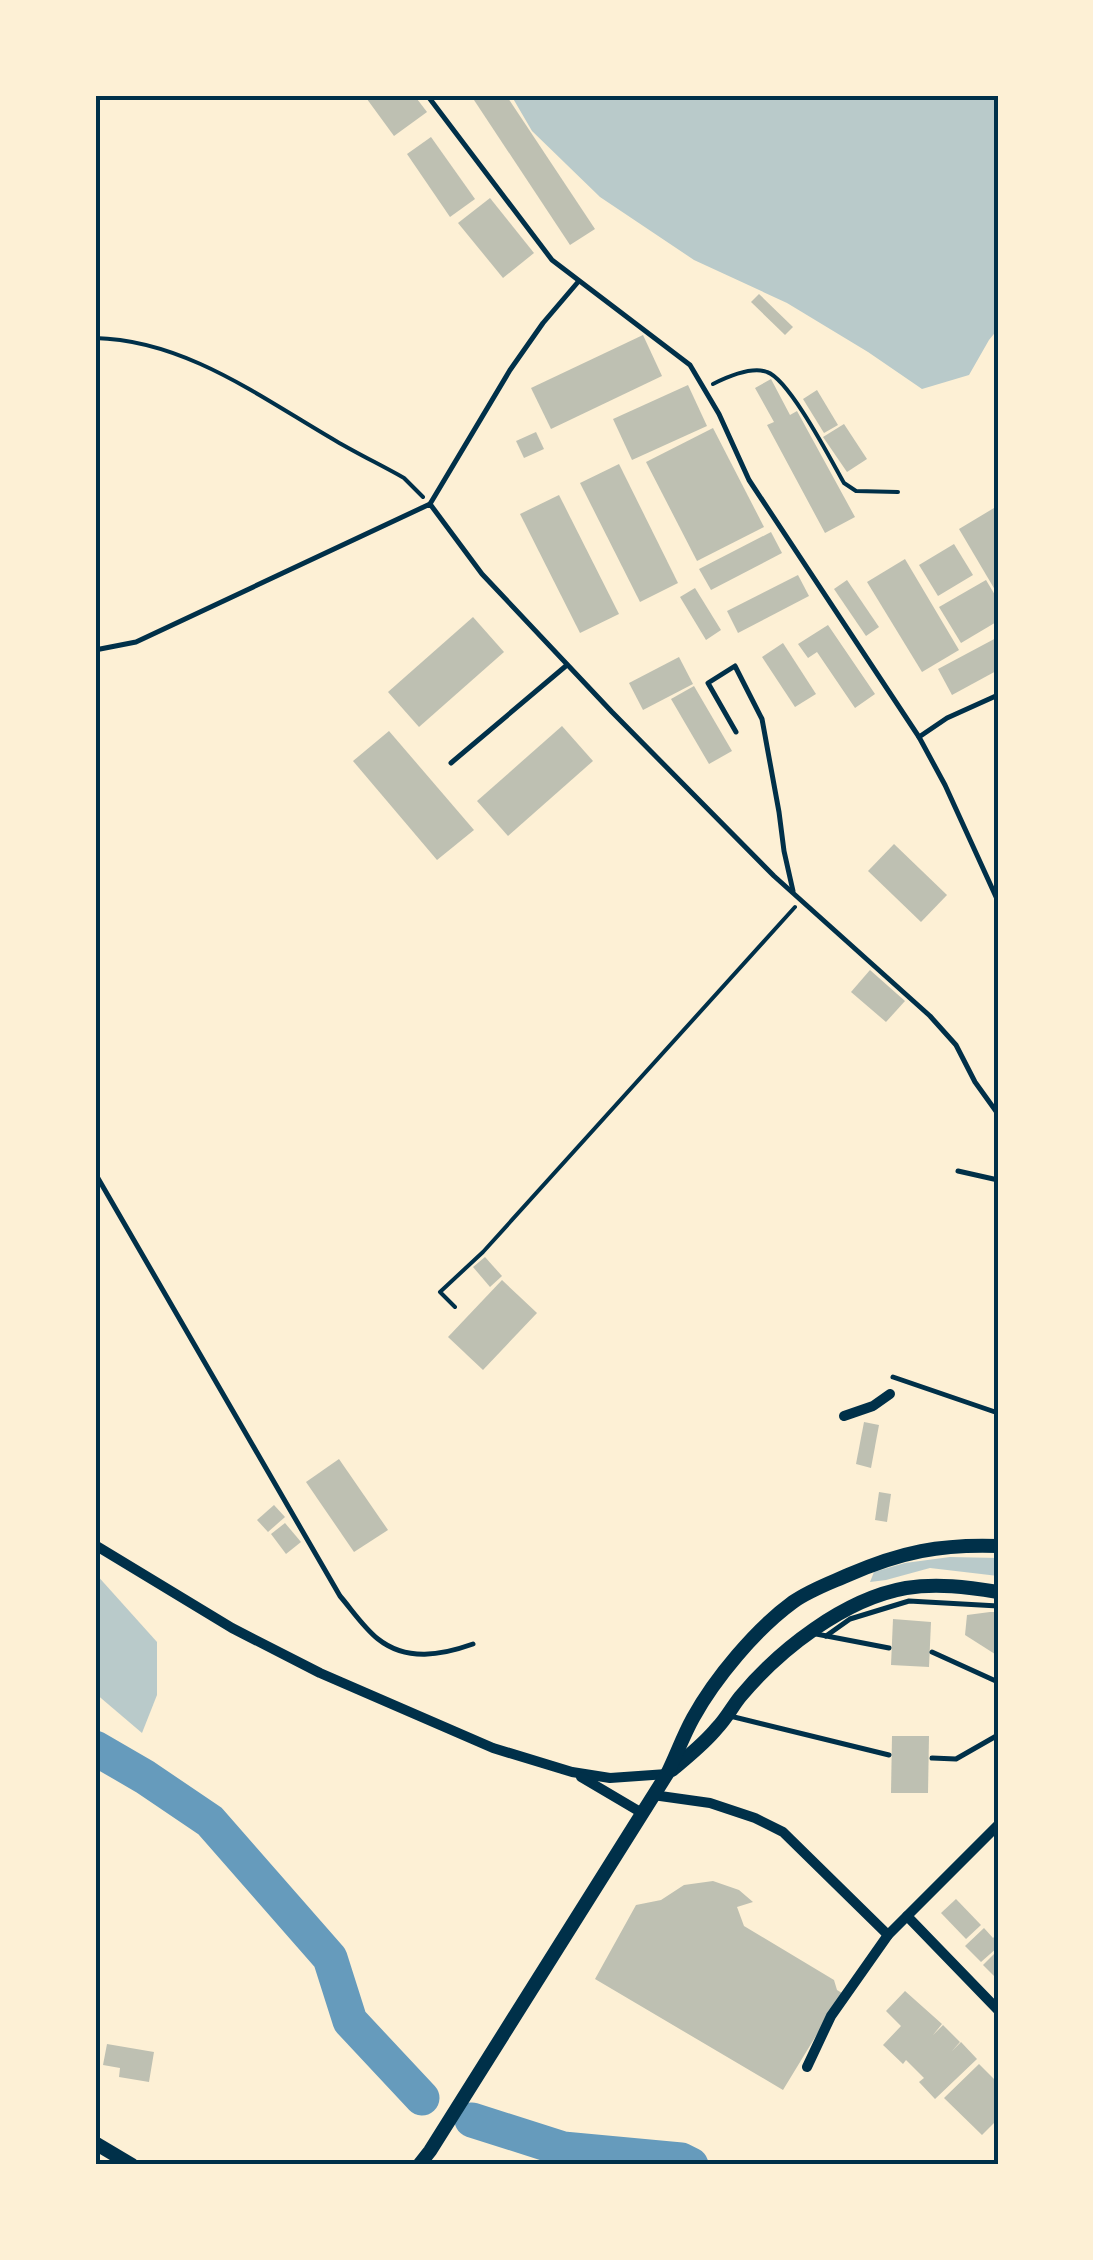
<svg xmlns="http://www.w3.org/2000/svg" width="1093" height="2260" font-family="Barlow,sans-serif">
	<style>
		.green { fill: #b9caca }
		.lines { fill: none; stroke-linecap: round; stroke-linejoin: round }
		.river { stroke: #669bbc; stroke-width: 35 }
		.building { fill: #bec0b2 }
		.path { stroke: #003049; stroke-width: 4 }
		.service { stroke: #003049; stroke-width: 5 }
		.minor { stroke: #003049; stroke-width: 10 }
		.secondary { stroke: #003049; stroke-width: 14 }
		.neatline { fill: none; stroke: #003049; stroke-width: 4 }
	</style>
	<rect width="100%" height="100%" fill="#fdf0d5"/>
	<g class="green">
		<path d="M511 95H998V329L989 340 969 375 922 389 868 352 787 303 694 260 600 197 532 131Z"/>
		<path d="M950 1557 998 1558V1576L930 1568 886 1580 870 1582 874 1572 905 1563Z"/>
		<path d="M95 1573 157 1642V1695L142 1733 95 1693Z"/>
	</g>
	<g class="lines">
		<g class="river">
			<path d="M95 1748 145 1777 210 1821 330 1958 350 2021 422 2098"/>
			<path d="M472 2120 563 2149 681 2160 691 2165"/>
		</g>
	</g>
	<g class="building">
		<path d="M364 95H414L427 112 394 136Z"/>
		<path d="M475 95H506L595 229 570 245 472 97Z"/>
		<path d="M431 137 475 199 450 217 407 154Z"/>
		<path d="M490 198 534 253 503 278 458 223Z"/>
		<path d="M759 294 793 327 785 335 751 302Z"/>
		<path d="M643 335 662 376 551 429 531 388Z"/>
		<path d="M771 379 790 415 797 411 855 517 825 533 767 425 774 422 755 388Z"/>
		<path d="M688 385 707 426 632 460 613 419Z"/>
		<path d="M817 390 838 425 824 433 803 399Z"/>
		<path d="M844 424 867 459 847 472 823 437Z"/>
		<path d="M713 428 764 527 697 561 646 462Z"/>
		<path d="M536 432 544 449 524 458 516 441Z"/>
		<path d="M619 464 678 583 640 602 580 483Z"/>
		<path d="M559 495 619 614 580 633 520 514Z"/>
		<path d="M994 508 998 515V595L959 529Z"/>
		<path d="M771 532 782 553 711 590 699 569Z"/>
		<path d="M954 544 973 575 938 596 919 565Z"/>
		<path d="M905 559 959 650 922 672 867 582Z"/>
		<path d="M798 575 809 596 738 633 727 611Z"/>
		<path d="M847 580 879 627 866 636 834 589Z"/>
		<path d="M986 580 998 600V621L961 643 939 607Z"/>
		<path d="M695 588 721 630 706 640 680 597Z"/>
		<path d="M473 617 504 652 419 727 388 692Z"/>
		<path d="M828 625 875 694 855 708 817 652 808 658 798 644Z"/>
		<path d="M998 637V670L952 695 938 669Z"/>
		<path d="M783 643 816 694 795 707 762 657Z"/>
		<path d="M679 657 693 684 643 710 629 683Z"/>
		<path d="M694 686 732 751 709 764 671 699Z"/>
		<path d="M562 726 593 761 508 836 477 801Z"/>
		<path d="M389 731 474 830 437 860 353 761Z"/>
		<path d="M894 844 947 895 921 922 868 871Z"/>
		<path d="M870 970 905 1001 886 1022 851 992Z"/>
		<path d="M485 1257 502 1276 490 1287 473 1267Z"/>
		<path d="M502 1280 537 1313 483 1370 448 1337Z"/>
		<path d="M864 1422 879 1425 871 1468 856 1464Z"/>
		<path d="M339 1459 388 1530 354 1552 306 1482Z"/>
		<path d="M879 1492 891 1494 887 1522 875 1520Z"/>
		<path d="M274 1505 285 1517 268 1532 257 1520Z"/>
		<path d="M285 1523 301 1542 286 1554 271 1534Z"/>
		<path d="M990 1612H998V1656L965 1635 967 1615Z"/>
		<path d="M893 1619 931 1622 929 1667 891 1665Z"/>
		<path d="M892 1736H929L928 1793H891Z"/>
		<path d="M713 1881 739 1890 753 1902 737 1907 744 1926 834 1980 837 1990 842 1993 783 2090 595 1979 636 1905 661 1900 684 1885Z"/>
		<path d="M956 1899 981 1925 966 1939 941 1913Z"/>
		<path d="M984 1928 993 1938 995 1936 998 1939V1947L981 1962 965 1946Z"/>
		<path d="M998 1950V1980L983 1965Z"/>
		<path d="M905 1991 942 2024 933 2035 943 2025 960 2042 952 2051 961 2042 977 2059 935 2099 919 2082 924 2078 906 2060 903 2064 883 2045 901 2026 886 2011Z"/>
		<path d="M107 2044 154 2052 149 2082 119 2077 120 2068 103 2065Z"/>
		<path d="M979 2064 995 2080 998 2077V2119L982 2135 944 2098Z"/>
	</g>
	<g class="lines">
		<g class="path">
			<path d="M95 338C185 340 260 397 336 441 358 454 381 465 404 478L423 497"/>
			<path d="M713 384C727 377 751 366 767 372 789 379 831 460 844 483L856 491 898 492"/>
			<path d="M455 1307 440 1292 483 1252 795 907"/>
		</g>
		<g class="service">
			<path d="M427 95 552 260 690 365 719 414 749 480 919 737 945 785 997 899"/>
			<path d="M997 451 998 453"/>
			<path d="M430 504 510 370 543 323 578 282"/>
			<path d="M95 650 136 642 430 504 482 574 612 712 774 876 930 1016 956 1045 975 1082 998 1114"/>
			<path d="M736 732 708 683 735 666 762 719 779 812 784 851 793 891"/>
			<path d="M919 737 947 718 998 695"/>
			<path d="M451 763 567 665"/>
			<path d="M958 1171 998 1180"/>
			<path d="M95 1173 340 1596C352 1610 364 1628 378 1639 407 1662 442 1655 473 1644"/>
			<path d="M893 1377 998 1413"/>
			<path d="M811 1633 889 1648"/>
			<path d="M826 1636 850 1619 909 1601 998 1606"/>
			<path d="M932 1652 998 1682"/>
			<path d="M730 1716 889 1755"/>
			<path d="M932 1758 956 1759 998 1735"/>
		</g>
		<g class="minor">
			<path d="M844 1416 873 1406 890 1394"/>
			<path d="M95 1545 232 1628 320 1673 493 1748 572 1772 610 1778 667 1774"/>
			<path d="M581 1777 642 1813"/>
			<path d="M653 1795 710 1803 755 1818 783 1832 888 1935"/>
			<path d="M907 1916 998 2010"/>
			<path d="M807 2067 831 2016 888 1935 998 1825"/>
		</g>
		<g class="secondary">
			<path d="M672 1770C687 1757 704 1744 717 1728 726 1719 732 1707 740 1697 779 1650 844 1599 906 1588 937 1583 967 1587 998 1592"/>
			<path d="M95 2143 132 2165"/>
			<path d="M419 2165 430 2151 667 1774C676 1756 683 1736 693 1718 715 1678 756 1629 793 1602 810 1590 830 1583 848 1575 901 1552 940 1544 998 1546"/>
		</g>
	</g>
	<rect width="1093" height="2260" fill="none" stroke="#fdf0d5" stroke-width="195"/>
	<rect x="98" y="98" width="898" height="2064" class="neatline"/>
</svg>
